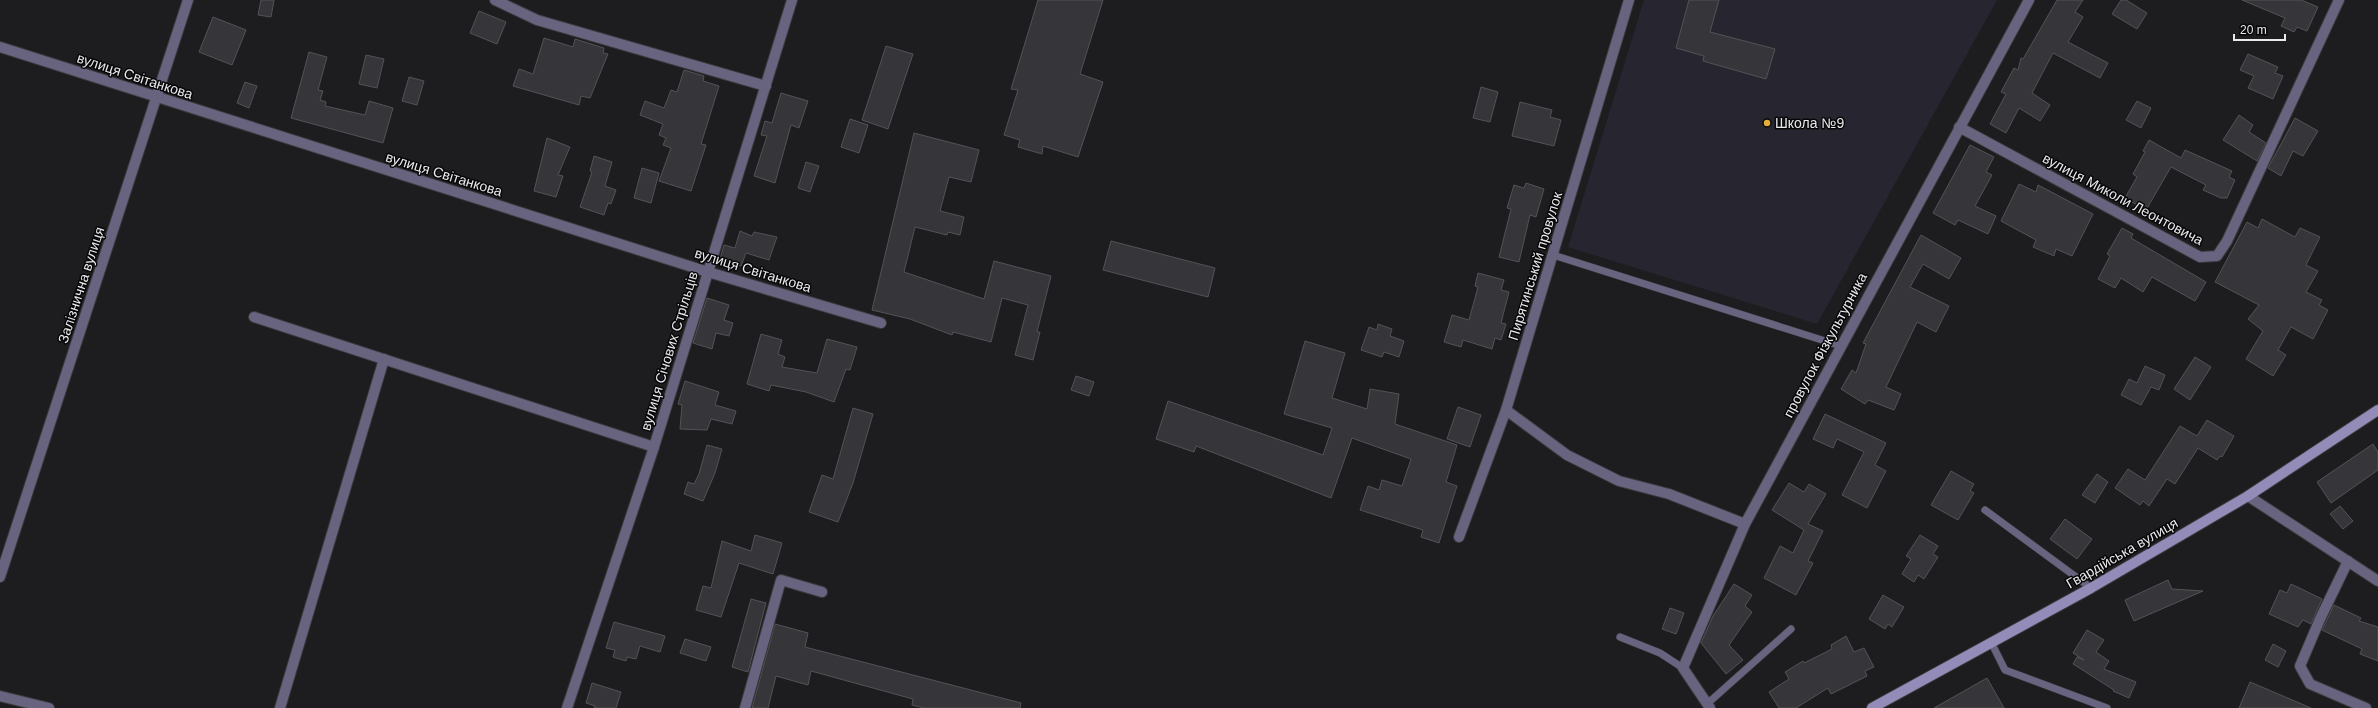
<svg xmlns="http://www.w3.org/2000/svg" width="2378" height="708" font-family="Arial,sans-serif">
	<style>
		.built { fill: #27252f }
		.building { fill: #36363a; stroke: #535256 }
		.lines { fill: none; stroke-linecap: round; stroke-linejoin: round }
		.service-casing { stroke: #3a3a3d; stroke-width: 8 }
		.minor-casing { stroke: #3a3a3d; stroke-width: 12 }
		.secondary-casing { stroke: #3a3a3d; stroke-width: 12 }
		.service { stroke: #686480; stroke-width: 7 }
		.minor { stroke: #686480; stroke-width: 10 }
		.secondary { stroke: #938cb9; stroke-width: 10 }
		.poi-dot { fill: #e6ac36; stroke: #070709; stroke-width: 1.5 }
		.labels { text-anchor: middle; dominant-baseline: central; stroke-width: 3; stroke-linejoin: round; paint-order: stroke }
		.street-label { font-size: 14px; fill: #eaeaec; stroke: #070709 }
		.poi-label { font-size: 14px; fill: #eaeaec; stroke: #070709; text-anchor: start }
	</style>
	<rect width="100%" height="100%" fill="#1d1d20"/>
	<path class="built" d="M1644 0H1997L1817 324 1568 247Z"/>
	<g class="building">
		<path d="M261 0H274L271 17 258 15Z"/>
		<path d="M1038 0H1103L1080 74 1103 82 1078 157 1043 146 1042 154 1018 147 1020 140 1004 135 1018 90 1011 89Z"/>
		<path d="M1689 0H1719L1710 32 1775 49 1766 79 1703 61 1704 56 1676 48Z"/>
		<path d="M2057 0H2083L2075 12 2083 17 2068 42 2108 63 2100 78 2053 53 2032 93 2050 105 2040 121 2019 108 2006 133 1990 124 2006 94 2001 92 2014 68 2018 70 2021 58 2023 59Z"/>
		<path d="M2121 0H2126L2147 13 2137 29 2112 14Z"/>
		<path d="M2242 0H2301L2318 7 2307 31 2297 27 2294 32 2281 26 2285 18Z"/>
		<path d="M479 11 506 22 497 44 470 33Z"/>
		<path d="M213 17 246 30 232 65 199 52Z"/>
		<path d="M544 38 573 47 575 39 604 48 603 53 608 54 590 98 581 96 579 105 513 86 519 69 533 74Z"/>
		<path d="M886 46 913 54 888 129 862 120Z"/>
		<path d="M309 52 327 57 318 90 323 91 320 100 326 102 325 106 365 115 369 101 393 108 383 143 291 118Z"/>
		<path d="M2248 54 2278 67 2275 73 2283 76 2273 99 2248 88 2254 76 2240 70Z"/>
		<path d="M366 55 384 59 377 88 359 84Z"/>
		<path d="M684 70 704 76 703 81 719 86 701 144 706 145 691 191 659 181 671 148 663 145 666 138 659 135 663 124 640 115 645 101 664 108 671 90 677 92Z"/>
		<path d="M409 77 424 81 417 105 402 101Z"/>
		<path d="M245 82 257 86 249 108 237 103Z"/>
		<path d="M1481 87 1498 92 1490 122 1473 118Z"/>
		<path d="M781 93 808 101 799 128 791 125 775 183 754 176 767 136 761 135 765 121 772 123Z"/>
		<path d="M2137 101 2151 108 2141 128 2126 120Z"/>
		<path d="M1520 102 1552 110 1550 117 1561 120 1554 146 1512 136Z"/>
		<path d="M2239 115 2253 125 2249 132 2266 143 2257 161 2223 140Z"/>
		<path d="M2295 118 2318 131 2303 156 2293 151 2281 176 2268 168Z"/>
		<path d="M850 119 868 125 859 153 841 147Z"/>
		<path d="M914 133 979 150 971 182 949 177 940 211 964 217 960 235 948 232 947 235 915 227 904 272 984 299 994 261 1051 276 1037 332H1040L1033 360 1015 355 1028 305 1002 298 991 342 953 332 952 335 910 319 872 310Z"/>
		<path d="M547 138 570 147 558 175 563 176 556 197 534 191Z"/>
		<path d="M2149 140 2181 158 2185 150 2232 171 2229 177 2235 180 2227 198H2221L2203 190 2206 185 2171 167 2146 210 2125 198 2137 177 2133 174 2145 152 2143 151Z"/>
		<path d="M1970 145 1994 157 1986 172 1992 175 1975 206 1996 216 1988 234 1958 220 1955 225 1933 213Z"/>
		<path d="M594 156 612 162 605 186 616 190 611 204 608 203 604 215 580 207 592 172 590 171Z"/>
		<path d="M806 162 819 166 810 192 798 188Z"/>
		<path d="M642 168 659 173 651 203 634 198Z"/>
		<path d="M1526 183 1544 189 1536 217 1530 215 1519 262 1499 257 1511 209 1507 208 1514 185 1524 188Z"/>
		<path d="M2019 184 2036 192 2038 185 2093 214 2072 256 2056 249 2054 256 2033 247 2036 240 2001 221Z"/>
		<path d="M2262 219 2295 237 2300 228 2320 237 2306 265 2318 271 2306 292 2322 300 2319 305 2328 310 2313 339 2291 327 2278 350 2286 355 2273 376 2246 359 2263 331 2248 319 2259 305 2215 282 2247 222 2258 228Z"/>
		<path d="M2122 228 2133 234 2131 238 2206 282 2195 301 2152 277 2143 292 2121 278 2115 288 2098 279 2110 256 2107 254Z"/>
		<path d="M740 231 752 236 754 232 777 237 769 260 746 253 741 266 720 259 724 245 735 248Z"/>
		<path d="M1921 235 1961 258 1949 279 1923 264 1910 287 1949 306 1936 332 1917 322 1886 387 1901 394 1894 410 1868 400 1865 404 1841 389 1852 370 1856 373 1866 344 1863 343Z"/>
		<path d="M1111 241 1215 268 1208 297 1103 270Z"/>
		<path d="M1478 273 1504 280 1501 290 1509 292 1501 323 1506 324 1501 340 1495 338 1492 349 1463 340 1461 347 1444 342 1452 315 1469 320 1478 287 1475 286Z"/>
		<path d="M707 298 729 305 724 320 733 323 729 336 716 333 712 349 693 343Z"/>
		<path d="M1378 324 1392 329 1390 336 1404 341 1399 357 1384 352 1382 357 1361 350 1369 327 1377 330Z"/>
		<path d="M761 334 782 340 778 354 785 357 782 367 817 373 827 339 857 347 850 370 846 369 834 402 806 392 771 385 769 391 747 384Z"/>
		<path d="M1305 341 1345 353 1332 398 1367 409 1370 389 1399 394 1395 424 1457 445 1446 482 1457 486 1439 543 1421 537 1423 530 1360 510 1368 486 1379 490 1382 480 1402 486 1411 459 1352 438 1331 498 1196 446 1194 452 1156 439 1168 401 1323 455 1332 428 1284 414Z"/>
		<path d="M2195 357 2211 367 2190 400 2174 389Z"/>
		<path d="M2145 366 2165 375 2159 390 2151 387 2141 405 2121 395 2129 379 2137 383Z"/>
		<path d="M1076 376 1094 382 1089 396 1071 390Z"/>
		<path d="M685 381 719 392 715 405 736 411 732 424 711 419 707 430 680 429 682 405 678 404Z"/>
		<path d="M1458 407 1481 415 1470 447 1447 439Z"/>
		<path d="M853 408 873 414 853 483 838 522 809 512 822 475 833 479Z"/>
		<path d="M1825 414 1886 443 1875 465 1886 471 1867 508 1842 495 1864 452 1837 439 1833 448 1813 439Z"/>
		<path d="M2207 420 2234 436 2222 457 2220 456 2217 460 2198 448 2175 484 2167 479 2149 506 2143 501 2140 505 2115 488 2128 469 2145 480 2180 426 2197 436Z"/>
		<path d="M2373 444 2378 452V470L2331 503 2317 482Z"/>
		<path d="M707 445 722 449 715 473 703 501 684 494 688 482 694 484 699 474Z"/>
		<path d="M1951 471 1974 484 1970 491 1974 493 1958 520 1931 505Z"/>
		<path d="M2097 474 2108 482 2095 503 2082 495Z"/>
		<path d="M1789 483 1804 492 1809 484 1826 494 1808 524 1823 531 1808 561 1813 563 1796 595 1764 578 1780 546 1793 553 1804 530 1772 510Z"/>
		<path d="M2340 506 2353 521 2343 529 2330 514Z"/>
		<path d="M2065 519 2092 539 2077 559 2050 539Z"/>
		<path d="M755 535 782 543 773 574 739 563 721 617 696 610 703 586 711 588 722 541 751 551Z"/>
		<path d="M1920 535 1938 546 1933 554 1938 557 1924 579 1918 575 1914 582 1902 574 1911 559 1906 556Z"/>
		<path d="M2168 580 2172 589 2203 591 2134 621 2125 600Z"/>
		<path d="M1734 584 1752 595 1745 606 1752 612 1729 645 1743 660 1726 674 1701 643 1713 616Z"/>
		<path d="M2291 584 2322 599 2311 624 2303 620 2298 627 2269 614 2280 590 2287 593Z"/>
		<path d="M1883 595 1904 607 1892 627 1888 624 1885 629 1869 619Z"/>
		<path d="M751 599 766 603 748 672 732 667Z"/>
		<path d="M2334 605 2361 618 2359 621 2378 627V661L2360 654 2362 649 2322 630Z"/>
		<path d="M1670 608 1684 613 1676 634 1662 629Z"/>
		<path d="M614 622 665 636 660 652 640 646 636 659 627 657 626 661 613 657 615 650 606 648Z"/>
		<path d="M775 624 808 633 805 647 1021 703 1020 708H924L912 705 913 699 811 671 808 685 776 676 768 708H752Z"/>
		<path d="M2087 630 2104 640 2096 652 2109 661 2104 669 2136 682 2129 698 2113 691 2114 690 2073 664 2077 657 2084 660 2073 653Z"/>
		<path d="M1846 636 1854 652 1864 648 1874 667 1865 671 1867 676 1831 694 1828 688 1796 708H1779L1769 692 1789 679 1785 672 1803 661 1804 663 1832 649 1831 645Z"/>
		<path d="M685 639 711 647 706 661 680 653Z"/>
		<path d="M2273 644 2286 651 2278 667 2265 660Z"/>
		<path d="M1987 678 2004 708H1934Z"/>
		<path d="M2250 682 2311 708H2239Z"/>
		<path d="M592 683 621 692 616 708H594L595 706 586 703Z"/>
	</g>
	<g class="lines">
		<g class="service-casing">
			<g id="service">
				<path d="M1553 255 1841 346"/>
				<path d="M1985 510 2091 588"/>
				<path d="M1620 637 1660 653 1683 668"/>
				<path d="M1991 642 2005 670 2107 708"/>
				<path d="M1707 704 1791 629"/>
			</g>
		</g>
		<g class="minor-casing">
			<g id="minor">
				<path d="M495 0 537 20 766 86"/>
				<path d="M0 47 708 272 881 323"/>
				<path d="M1959 127 2200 257 2217 256 2227 241 2339 0"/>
				<path d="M254 317 654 447"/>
				<path d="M1506 410 1567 455 1619 481 1669 494 1745 524"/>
				<path d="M2248 496 2378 581"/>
				<path d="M1459 537 1506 410 1629 0"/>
				<path d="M2348 561 2320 619 2300 666 2310 684 2366 708"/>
				<path d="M0 577 188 0"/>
				<path d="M0 696 49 708"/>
				<path d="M280 708 384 359"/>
				<path d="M567 708 654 447 792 0"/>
				<path d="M745 708 781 580 822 592"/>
				<path d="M1710 708 1683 668 1745 524 2029 0"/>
			</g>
		</g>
		<g class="secondary-casing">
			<path id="secondary" d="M1872 708 2091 588 2248 496 2378 410"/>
		</g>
		<use href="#service" class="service"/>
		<use href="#minor" class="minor"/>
		<use href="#secondary" class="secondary"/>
	</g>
	<circle class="poi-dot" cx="1767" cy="123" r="4"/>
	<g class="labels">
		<g class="street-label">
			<text transform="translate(135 76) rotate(18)">вулиця Світанкова</text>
			<text transform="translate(444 174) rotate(17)">вулиця Світанкова</text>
			<text transform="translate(2123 199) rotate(28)">вулиця Миколи Леонтовича</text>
			<text transform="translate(1535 266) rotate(-73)">Пирятинський провулок</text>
			<text transform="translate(753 270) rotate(17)">вулиця Світанкова</text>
			<text transform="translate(81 285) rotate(-72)">Залізнична вулиця</text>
			<text transform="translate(1825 345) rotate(-62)">провулок Фізкультурника</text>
			<text transform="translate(669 351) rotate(-73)">вулиця Січових Стрільців</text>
			<text transform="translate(2122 553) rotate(-30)">Гвардійська вулиця</text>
		</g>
		<g class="poi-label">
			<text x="1775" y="123">Школа №9</text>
		</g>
	</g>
	<path d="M2234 34v6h51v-6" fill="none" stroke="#eaeaec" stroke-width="2"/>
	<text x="2240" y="34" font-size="12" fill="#eaeaec" stroke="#070709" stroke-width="3" paint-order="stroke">20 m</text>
</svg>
